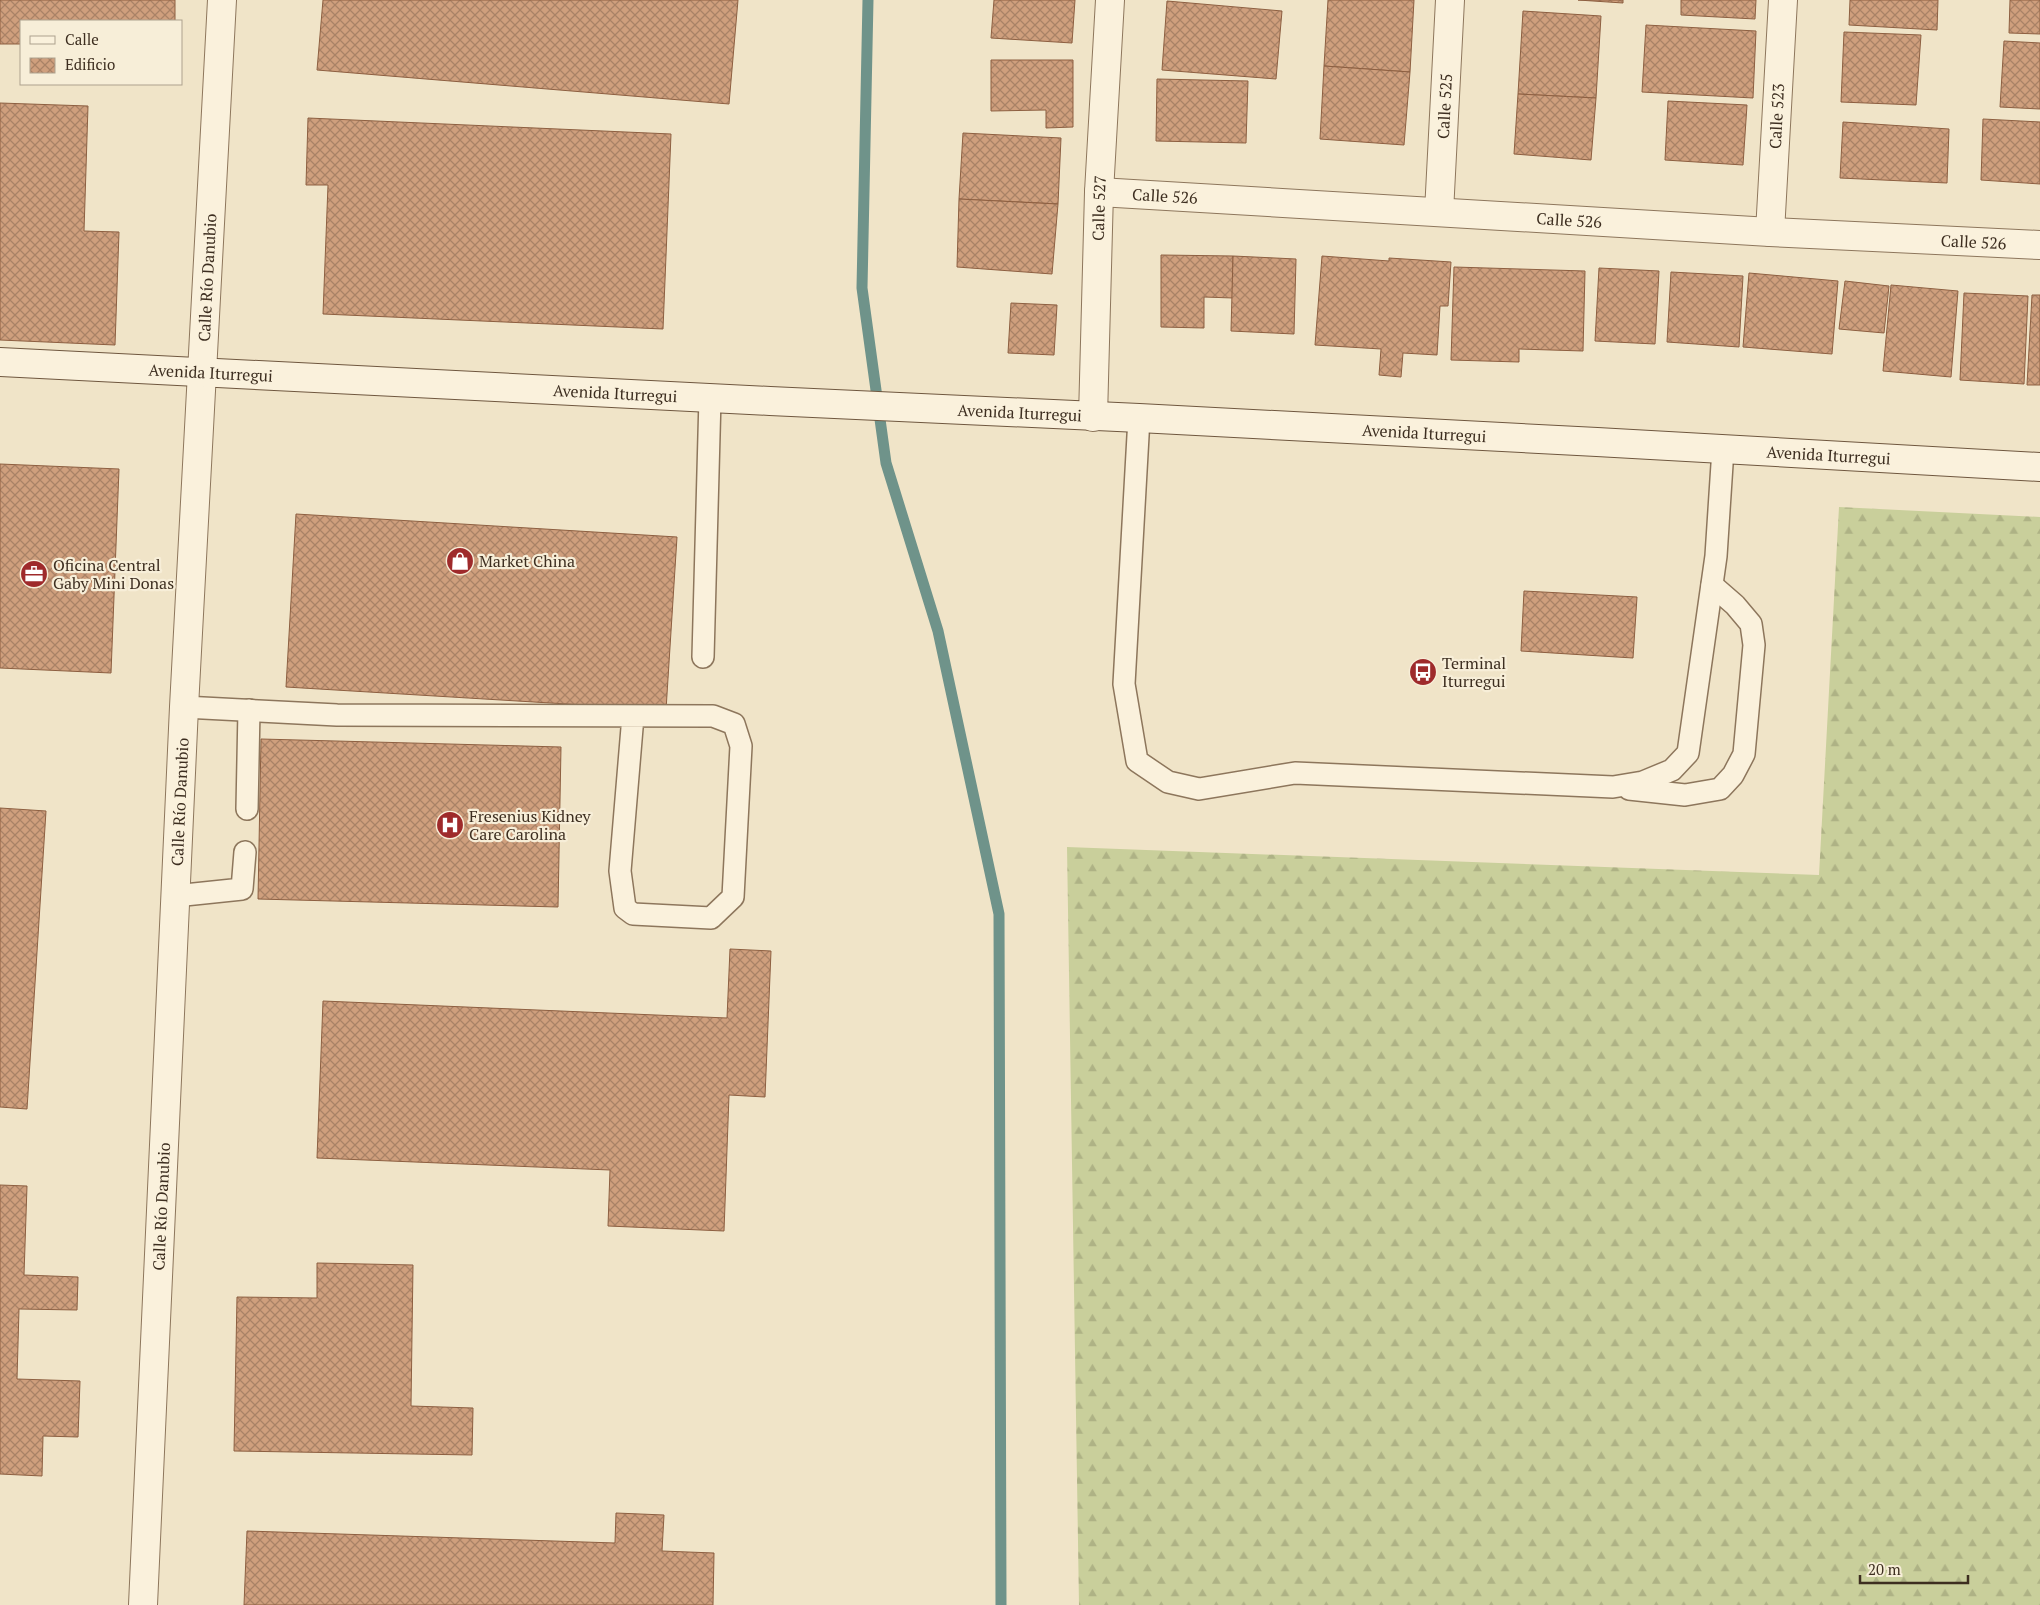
<svg xmlns="http://www.w3.org/2000/svg" width="2040" height="1605" font-family="'PT Serif',serif">
	<style>
		.forest { fill: url(#forest-firs) }
		.lines { fill: none; stroke-linecap: round; stroke-linejoin: round }
		.stream { stroke: #6f938a; stroke-width: 11 }
		.building { fill: url(#building-cross-hatch); stroke: #8d5f41 }
		.lane-casing { stroke: #8d765c; stroke-width: 24 }
		.street-casing { stroke: #8d765c; stroke-width: 30 }
		.secondary-casing { stroke: #6f573f; stroke-width: 30 }
		.lane { stroke: #faf1dc; stroke-width: 21 }
		.street { stroke: #faf1dc; stroke-width: 28 }
		.secondary { stroke: #faf1dc; stroke-width: 28 }
		.labels { text-anchor: middle; dominant-baseline: central; stroke-width: 4.5; stroke-linejoin: round; paint-order: stroke }
		.street-label { font-size: 16px; fill: #3d2e20; stroke: #f7eed8 }
		.poi-label { font-size: 16px; fill: #3d2e20; stroke: #f7eed8; text-anchor: start }
	</style>
	<defs>
		<pattern id="forest-firs" width="22" height="20" patternUnits="userSpaceOnUse" patternTransform="scale(1.25)"><rect width="22" height="20" fill="#c9cf9b"/><path d="M5 1l3.5 6h-7zM16 11l3.5 6h-7z" fill="#aeb285"/></pattern>
		<pattern id="building-cross-hatch" width="8" height="8" patternUnits="userSpaceOnUse" patternTransform="scale(1.25)"><rect width="8" height="8" fill="#cf9f7d"/><path d="M0 0l8 8M0 8l8-8" fill="none" stroke="#a98266"/></pattern>
	</defs>
	<rect width="100%" height="100%" fill="#f0e4c8"/>
	<path class="forest" d="M1839 507 2040 517V1605H1079L1067 847 1819 875Z"/>
	<g class="lines">
		<path class="stream" d="M868 0 862 288 886 463 938 631 999 914 1001 1605"/>
	</g>
	<g class="building">
		<path d="M0 0H175V21H21V44H0Z"/>
		<path d="M323 0H738L729 104 317 70Z"/>
		<path d="M994 0H1075L1072 43 991 38Z"/>
		<path d="M1328 0H1414L1410 72 1324 66Z"/>
		<path d="M1578 0H1623V3Z"/>
		<path d="M1681 0H1756L1755 19 1681 15Z"/>
		<path d="M1850 0H1938L1937 30 1849 25Z"/>
		<path d="M2010 0H2040V34L2009 33Z"/>
		<path d="M1167 1 1282 11 1276 79 1162 70Z"/>
		<path d="M1523 11 1601 16 1596 98 1518 94Z"/>
		<path d="M1646 25 1756 31 1753 98 1642 92Z"/>
		<path d="M1844 32 1921 35 1916 105 1841 102Z"/>
		<path d="M2004 41 2040 43V109L2000 107Z"/>
		<path d="M991 60H1073V127L1046 128V110L991 111Z"/>
		<path d="M1324 66 1410 72 1404 145 1320 139Z"/>
		<path d="M1157 79 1248 81 1246 143 1156 141Z"/>
		<path d="M1518 94 1596 98 1591 160 1514 154Z"/>
		<path d="M1668 101 1747 105 1743 165 1665 160Z"/>
		<path d="M0 103 88 106 84 231 119 232 115 345 0 340Z"/>
		<path d="M308 118 671 134 663 329 323 314 328 185H306Z"/>
		<path d="M1983 119 2040 122V184L1981 180Z"/>
		<path d="M1843 122 1949 129 1947 183 1840 178Z"/>
		<path d="M963 133 1061 138 1058 204 959 199Z"/>
		<path d="M959 199 1058 204 1052 274 957 267Z"/>
		<path d="M1161 255 1233 256V298L1204 297V328L1161 327Z"/>
		<path d="M1233 256 1296 259 1294 334 1231 331Z"/>
		<path d="M1322 256 1389 261V258L1451 262 1448 306H1440L1437 355 1403 353 1401 377 1379 375 1381 349 1315 345Z"/>
		<path d="M1454 267 1585 271 1583 351 1519 349V362L1451 360Z"/>
		<path d="M1599 268 1659 271 1655 344 1595 341Z"/>
		<path d="M1671 272 1743 276 1739 347 1667 342Z"/>
		<path d="M1749 273 1838 281 1832 354 1743 347Z"/>
		<path d="M1845 281 1889 286 1884 333 1839 329Z"/>
		<path d="M1891 285 1958 291 1951 377 1883 371Z"/>
		<path d="M1964 293 2028 296 2024 384 1960 380Z"/>
		<path d="M2032 295H2040V385H2027Z"/>
		<path d="M1011 303 1057 305 1054 355 1008 353Z"/>
		<path d="M0 464 119 469 111 673 0 668Z"/>
		<path d="M296 514 677 537 666 710 286 687Z"/>
		<path d="M1524 591 1637 597 1633 658 1521 651Z"/>
		<path d="M261 739 561 747 558 907 258 899Z"/>
		<path d="M0 808 46 811 27 1109 0 1107Z"/>
		<path d="M730 949 771 951 765 1097 729 1095 724 1231 608 1226 610 1170 317 1158 323 1001 727 1018Z"/>
		<path d="M0 1185 27 1186 24 1275 78 1277 77 1310 19 1309 17 1379 80 1381 78 1437 43 1436 42 1476 0 1474Z"/>
		<path d="M317 1263 413 1265 411 1406 473 1408 472 1455 234 1451 237 1297 317 1298Z"/>
		<path d="M616 1513 664 1515 662 1551 714 1553 713 1605H244L247 1531 615 1543Z"/>
	</g>
	<g class="lines">
		<g class="lane-casing">
			<g id="lane">
				<path d="M1139 418 1124 684 1137 761 1168 782 1199 789 1295 773 1613 787 1643 782 1672 770 1688 753 1716 556 1723 449"/>
				<path d="M703 657 710 398"/>
				<path d="M184 707 337 715 713 716 734 724 741 746 733 897 711 918 633 914 625 908 620 871 633 716"/>
				<path d="M1629 789 1685 795 1720 789 1733 775 1744 754 1754 645 1751 624 1735 605 1712 585"/>
				<path d="M247 809 249 710"/>
				<path d="M175 896 242 889 245 852"/>
			</g>
		</g>
		<g class="street-casing">
			<g id="street">
				<path id="s1" d="M1099 192 1770 232 2040 245"/>
				<path id="s2" d="M1439 212 1450 0"/>
				<path id="s3" d="M1770 232 1783 0"/>
				<path id="s4" d="M1093 417 1099 192 1110 0"/>
				<path id="s5" d="M143 1605 184 707 222 0"/>
			</g>
		</g>
		<g class="secondary-casing">
			<g id="secondary">
				<path id="s6" d="M0 362 770 401 1139 418 1597 442 2040 467"/>
			</g>
		</g>
		<use href="#lane" class="lane"/>
		<use href="#street" class="street"/>
		<use href="#secondary" class="secondary"/>
	</g>
	<defs>
		<g id="shop-disc" transform="scale(1.4375)"><circle r="9.5" fill="#9e2a2b" stroke="#f7eed8"/><path d="M-5-2.5h2.3a2.7 3.5 0 0 1 5.4 0H5L5.5 6h-11ZM-1.5-2.5h3a1.5 2.3 0 0 0-3 0Z" fill="#fff"/></g>
		<g id="office-disc" transform="scale(1.4375)"><circle r="9.5" fill="#9e2a2b" stroke="#f7eed8"/><path d="M-6-3h4V-5.5h4V-3h4V5H-6ZM-1-4.5V-3h2v-1.5ZM-6 0V1H6V0Z" fill="#fff"/></g>
		<g id="bus-disc" transform="scale(1.4375)"><circle r="9.5" fill="#9e2a2b" stroke="#f7eed8"/><path d="M-5-6H5V4H4V6H2V4H-2V6H-4V4H-5ZM-3.5-4V0h7V-4ZM-3.5 1.2v1.5H-2V1.2ZM2 1.2v1.5H3.5V1.2Z" fill="#fff"/></g>
		<g id="hospital-disc" transform="scale(1.4375)"><circle r="9.5" fill="#9e2a2b" stroke="#f7eed8"/><path d="M-5-5h3v3.5h4V-5h3V5h-3V1.5h-4V5h-3Z" fill="#fff"/></g>
	</defs>
	<g fill-rule="evenodd">
		<use href="#shop-disc" x="460" y="561"/>
		<use href="#office-disc" x="34" y="574"/>
		<use href="#bus-disc" x="1423" y="672"/>
		<use href="#hospital-disc" x="450" y="825"/>
	</g>
	<g class="labels">
		<g class="street-label">
			<text stroke="none"><textPath href="#s2" startOffset="106">Calle 525</textPath></text>
			<text stroke="none"><textPath href="#s3" startOffset="116">Calle 523</textPath></text>
			<text stroke="none"><textPath href="#s1" startOffset="66">Calle 526</textPath></text>
			<text stroke="none"><textPath href="#s4" startOffset="209">Calle 527</textPath></text>
			<text stroke="none"><textPath href="#s1" startOffset="471">Calle 526</textPath></text>
			<text stroke="none"><textPath href="#s1" startOffset="876">Calle 526</textPath></text>
			<text stroke="none"><textPath href="#s5" startOffset="1329">Calle Río Danubio</textPath></text>
			<text stroke="none"><textPath href="#s6" startOffset="211">Avenida Iturregui</textPath></text>
			<text stroke="none"><textPath href="#s6" startOffset="616">Avenida Iturregui</textPath></text>
			<text stroke="none"><textPath href="#s6" startOffset="1021">Avenida Iturregui</textPath></text>
			<text stroke="none"><textPath href="#s6" startOffset="1426">Avenida Iturregui</textPath></text>
			<text stroke="none"><textPath href="#s6" startOffset="1831">Avenida Iturregui</textPath></text>
			<text stroke="none"><textPath href="#s5" startOffset="804">Calle Río Danubio</textPath></text>
			<text stroke="none"><textPath href="#s5" startOffset="399">Calle Río Danubio</textPath></text>
		</g>
		<g class="poi-label">
			<text x="479" y="561">Market China</text>
			<text x="53" y="565">Oficina Central<tspan x="53" dy="18">Gaby Mini Donas</tspan></text>
			<text x="1442" y="663">Terminal<tspan x="1442" dy="18">Iturregui</tspan></text>
			<text x="469" y="816">Fresenius Kidney<tspan x="469" dy="18">Care Carolina</tspan></text>
		</g>
	</g>
	<rect x="20" y="20" width="162" height="65" fill="#f7eed8" stroke="#ada18e"/>
	<rect x="30" y="36" width="25" height="8" fill="#faf1dc" stroke="#ada18e"/>
	<text x="65" y="45" font-size="15" fill="#3d2e20">Calle</text>
	<rect x="30" y="58" width="25" height="15" fill="url(#building-cross-hatch)" stroke="#ada18e"/>
	<text x="65" y="70" font-size="15" fill="#3d2e20">Edificio</text>
	<path d="M1860 1575v8h108v-8" fill="none" stroke="#3d2e20" stroke-width="2.5"/>
	<text x="1868" y="1575" font-size="15" fill="#3d2e20" stroke="#f7eed8" stroke-width="4" paint-order="stroke">20 m</text>
</svg>
